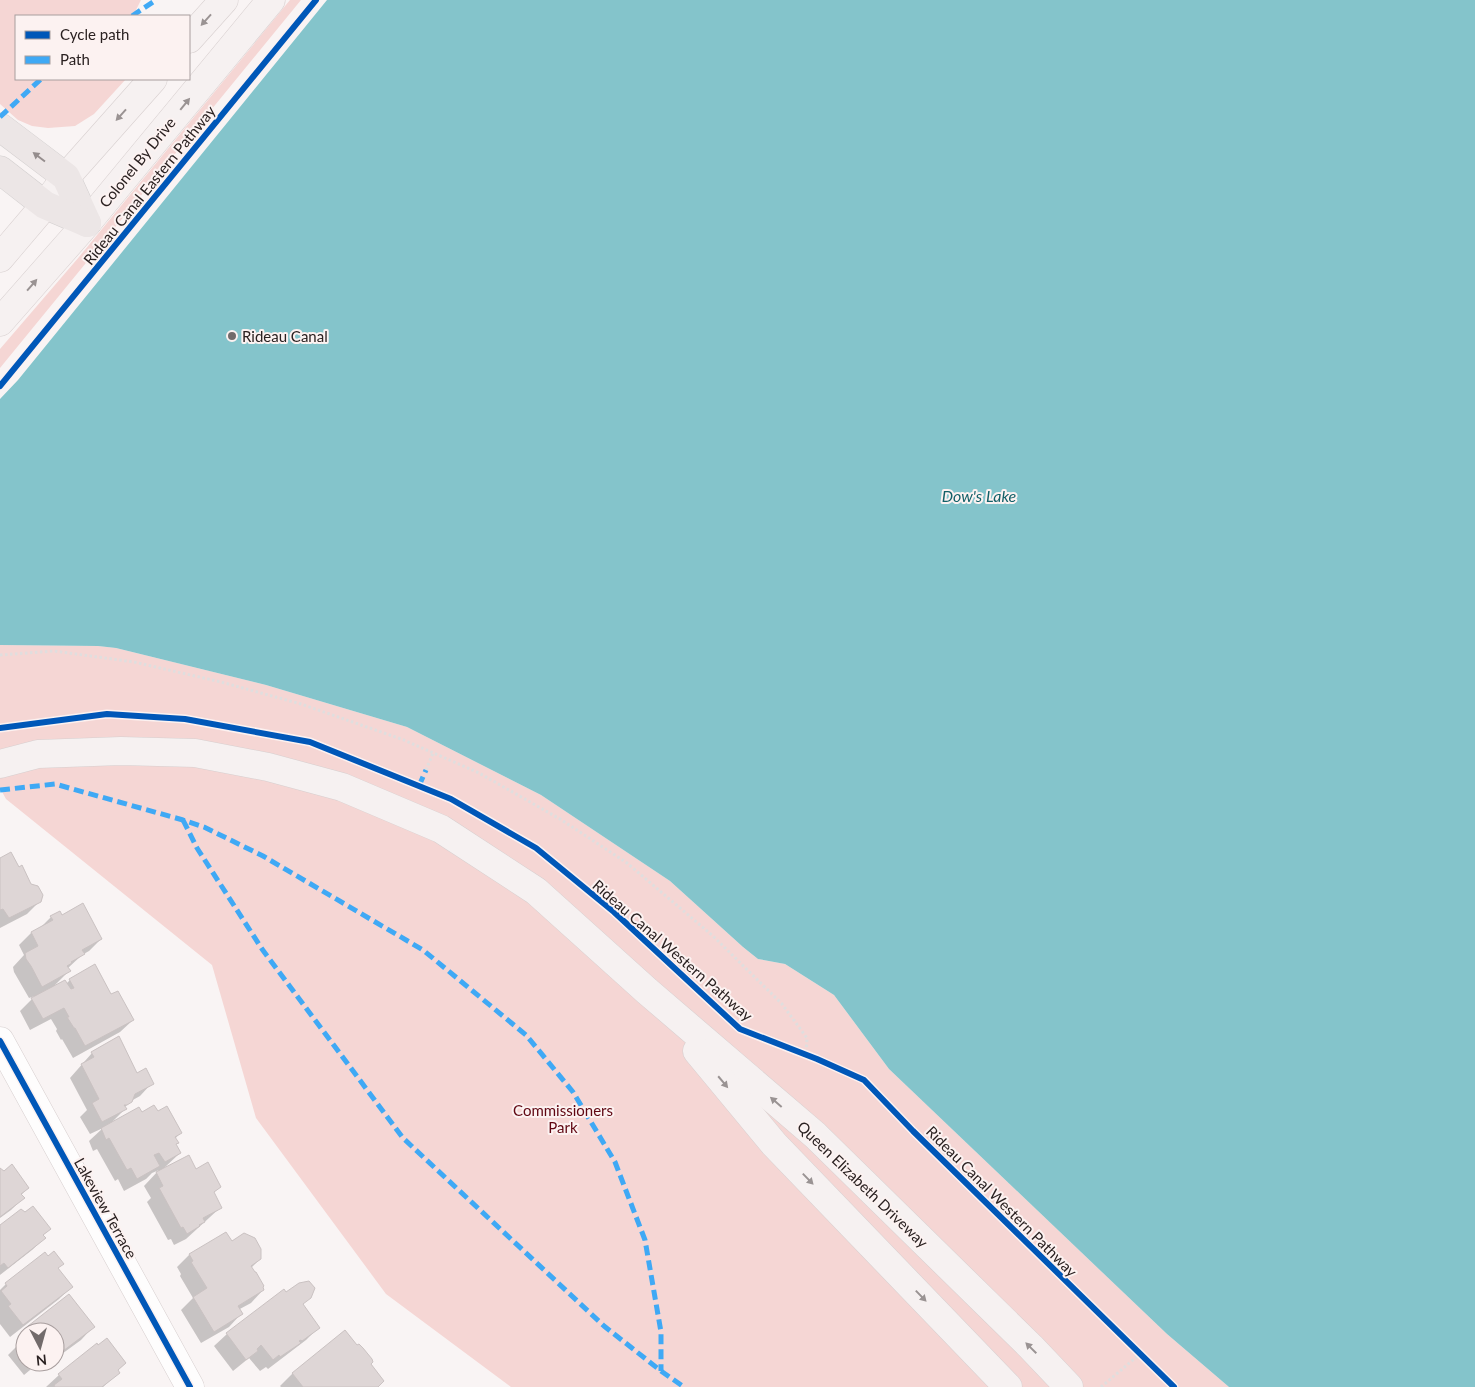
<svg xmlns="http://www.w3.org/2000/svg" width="1475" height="1387" font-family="Lato,sans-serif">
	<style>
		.green { fill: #f5d6d4 }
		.water { fill: #84c4cb }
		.shadow { fill: #0003 }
		.building { fill: #ded6d6; stroke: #cac2c2 }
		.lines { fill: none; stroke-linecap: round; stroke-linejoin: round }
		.minor-casing { stroke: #d7cfcf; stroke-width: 29 }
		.secondary-casing { stroke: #d7cfcf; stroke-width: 29 }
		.primary-casing { stroke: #d2cfcf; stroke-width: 29 }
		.path { stroke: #e0dede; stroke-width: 3; stroke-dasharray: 2.5 2.5; stroke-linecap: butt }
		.minor { stroke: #fefdfd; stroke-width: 28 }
		.secondary { stroke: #f6f1f1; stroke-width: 28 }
		.primary { stroke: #ece6e6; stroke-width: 28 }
		.quiet { stroke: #3fa9f5; stroke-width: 5; stroke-dasharray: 10 5; stroke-linecap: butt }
		.cycleway-casing { stroke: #fcf2f1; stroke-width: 9 }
		.cycleway { stroke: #0057b8; stroke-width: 6 }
		.oneway { fill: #9a9393 }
		.oneway2 { fill: #958d8d }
		.poi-dot { fill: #726b6b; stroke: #fcf2f1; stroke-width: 2 }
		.labels { text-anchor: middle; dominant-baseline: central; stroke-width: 4; stroke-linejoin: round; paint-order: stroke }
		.street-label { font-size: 15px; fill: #2a2121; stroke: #fcf2f1 }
		.poi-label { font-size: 15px; fill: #2a2121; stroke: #fcf2f1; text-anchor: start }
		.park-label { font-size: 15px; fill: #600712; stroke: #fcf2f1 }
		.water-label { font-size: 16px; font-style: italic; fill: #126068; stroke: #fcf2f1 }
	</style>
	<rect width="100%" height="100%" fill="#f9f4f4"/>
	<g class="green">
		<path d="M0 0H141L133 16H16V79H126L94 114 75 126 48 128 32 126 18 120 0 104Z"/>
		<path d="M290 0H301L0 368V349L79 257Z"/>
		<path d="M0 645 98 646 116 648 266 685 407 727 541 795 670 881 743 947 758 959 785 964 834 995 889 1069 1167 1334 1229 1387H511L386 1294 256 1118 212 965 6 799 0 788Z"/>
	</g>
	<path class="water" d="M327 0H1475V1387H1229L1167 1334 889 1069 834 995 785 964 758 959 743 947 670 881 541 795 407 727 266 685 116 648 98 646 0 645V399L18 380Z"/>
	<g class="shadow">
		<path d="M0 859 40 901 27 914 0 928Z"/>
		<path d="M60 913 62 916 101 939 89 951 82 955 68 968 69 971 53 987 66 984 70 980 111 996 133 1020 120 1032 73 1058 62 1039 61 1040 56 1031 57 1029 51 1019 30 1030 20 1011 35 996 29 998 14 972 13 967 24 955 19 945 31 933 40 928 51 917Z"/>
		<path d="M92 1053 137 1074 152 1083 140 1096 131 1101 124 1108 125 1109 112 1122 141 1114 157 1113 180 1133 175 1139V1145L180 1153 163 1169 195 1171 220 1187 213 1193 221 1207 186 1239 174 1245 171 1239 168 1240 147 1202 151 1198 144 1186 159 1170 152 1173 146 1179 124 1191 118 1179 115 1181 97 1149 93 1151 89 1141 103 1128 90 1134 80 1117 87 1110 70 1078Z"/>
		<path d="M0 1169 28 1188 21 1195 23 1198 11 1210 0 1218Z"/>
		<path d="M0 1227 50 1229 42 1236 44 1238 32 1250 0 1275Z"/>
		<path d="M231 1242 260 1259 251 1268 263 1290 251 1303 238 1310 241 1314 229 1327 201 1343 181 1310 193 1298 180 1276 181 1274 177 1267 189 1255Z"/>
		<path d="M48 1257 71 1287 59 1299 10 1337 0 1324V1290L6 1284Z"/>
		<path d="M302 1305 319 1327 306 1340 268 1369 266 1367 260 1371 249 1358 233 1371 214 1346 227 1334Z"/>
		<path d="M29 1327H93L81 1340 55 1359V1332H25V1362H51L40 1370 36 1365 24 1375 8 1355 20 1343 17 1340Z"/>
		<path d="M98 1347 125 1363 117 1371 119 1372 103 1387H46L59 1375Z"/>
		<path d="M370 1364 377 1387H281L280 1386 293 1373Z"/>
	</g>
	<g class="building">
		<path d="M11 852 19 867 22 865 31 884 38 886 43 895 41 902 9 918 3 909 0 910V858Z"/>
		<path d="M83 903 102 939 82 950 85 954 71 962 72 963 67 966 71 971 42 987 31 966 26 959 25 953 38 946 31 932 53 920 50 916 60 911 62 915Z"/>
		<path d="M95 964 111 994 118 991 134 1020 85 1046 75 1028H74L67 1017H69L64 1008 43 1019 31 998 65 980 71 989 74 988 69 979Z"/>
		<path d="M119 1036 137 1073 146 1068 154 1084 135 1094 132 1102 127 1105H124L127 1109 102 1122 92 1103 99 1099 81 1064 94 1057 91 1052Z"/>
		<path d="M154 1105 158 1111 167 1106 182 1133 175 1137 179 1143 176 1144 181 1153 165 1162 159 1153 154 1155 160 1166 137 1179 131 1168 127 1170 109 1138 106 1140 101 1128 139 1107 142 1112Z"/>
		<path d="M189 1155 196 1169 208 1162 221 1187 214 1192 222 1208 203 1218 205 1222 199 1225 200 1226 187 1234 183 1227 181 1228 159 1188 163 1186 156 1172Z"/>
		<path d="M12 1164 29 1188 21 1194 25 1198 0 1217V1168L4 1171Z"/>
		<path d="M33 1206 51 1229 43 1235 46 1238 8 1268 4 1263 0 1266V1225L21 1209 25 1212Z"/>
		<path d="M226 1232 232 1241 244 1233 255 1238 261 1249V1259L251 1266 255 1272H256L264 1286 263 1287 264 1290 238 1306 243 1314 214 1332 193 1297 207 1288 191 1262 193 1261 189 1254Z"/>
		<path d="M54 1251 64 1264 58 1268 73 1287 23 1325 8 1306 11 1304 1 1291 7 1286 5 1283 45 1252 48 1256Z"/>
		<path d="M309 1281 315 1288 311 1298 303 1304 320 1328 302 1341 301 1340 299 1341 301 1343 280 1357 279 1355 273 1360 261 1345 257 1349 258 1351 246 1360 226 1333 284 1289 286 1292 299 1283Z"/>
		<path d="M69 1294 95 1327 55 1357V1332H32L28 1326Z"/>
		<path d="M345 1330 357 1345 359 1344 363 1348 372 1359 373 1362 371 1364 384 1381 378 1387H303L292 1373Z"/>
		<path d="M25 1338V1348L20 1342Z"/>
		<path d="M107 1338 126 1363 118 1370 120 1373 102 1387H55L54 1385 62 1379 58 1374 97 1343 98 1345Z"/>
	</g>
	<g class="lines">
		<g class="minor-casing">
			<path id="minor" d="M0 1041 190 1387"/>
		</g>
		<g class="secondary-casing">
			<g id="secondary">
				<path d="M189 39 224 0"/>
				<path d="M0 258 45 205 66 177 153 79"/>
				<path d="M0 322 87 223 271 0"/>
				<path d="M0 764 38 754 121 751 195 753 268 767 342 787 441 829 536 891 647 991 815 1135 1031 1347 1069 1387"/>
				<path d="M697 1051 774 1144 1008 1387"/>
			</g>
		</g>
		<g class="primary-casing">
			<g id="primary">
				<path d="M0 127 66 177 87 223"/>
				<path d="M0 170 45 205 87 223"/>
			</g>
		</g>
		<g class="path">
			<path d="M0 655 54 651 134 662 221 682 301 704 404 740 479 773 560 819 627 863 713 936 782 1004 807 1038 806 1054"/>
			<path d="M426 770 433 753"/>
			<path d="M1101 1387 1140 1354"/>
		</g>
		<use href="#minor" class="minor"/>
		<use href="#secondary" class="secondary"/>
		<use href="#primary" class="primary"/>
		<g class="quiet">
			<path d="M132 16 156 0"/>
			<path d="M0 117 41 79"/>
			<path d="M419 786 426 770"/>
			<path d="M0 790 55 784 183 820 204 827 263 856 423 950 526 1035 573 1092 615 1162 645 1240 661 1332V1371"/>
			<path d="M183 820 197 848 262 949 403 1138 604 1326 661 1371 684 1387"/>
		</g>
		<g class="cycleway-casing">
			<g id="cycleway">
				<path d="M0 386 316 0"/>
				<path d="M0 728 107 714 185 719 310 742 451 799 536 848 614 912 740 1029 817 1059 864 1080 913 1131 1174 1387"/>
				<path d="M0 1041 190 1387"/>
			</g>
		</g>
		<use href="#cycleway" class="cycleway"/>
	</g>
	<defs><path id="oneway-solid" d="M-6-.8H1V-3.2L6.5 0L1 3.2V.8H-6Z" transform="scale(1.25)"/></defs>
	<g class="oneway">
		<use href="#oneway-solid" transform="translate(206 20) rotate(132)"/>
		<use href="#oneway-solid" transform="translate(185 104) rotate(-51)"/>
		<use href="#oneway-solid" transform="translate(121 115) rotate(132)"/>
		<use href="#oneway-solid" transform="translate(32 285) rotate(-49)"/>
		<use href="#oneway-solid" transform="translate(723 1082) rotate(50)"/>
		<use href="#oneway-solid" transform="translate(776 1102) rotate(-139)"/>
		<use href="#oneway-solid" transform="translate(808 1179) rotate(46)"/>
		<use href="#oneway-solid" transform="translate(921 1296) rotate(46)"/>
		<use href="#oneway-solid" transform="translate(1031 1348) rotate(-135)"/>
	</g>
	<use class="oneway2" href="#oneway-solid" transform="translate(39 157) rotate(-143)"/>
	<circle class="poi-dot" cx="232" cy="336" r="5"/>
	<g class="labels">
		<g class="street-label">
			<text transform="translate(137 162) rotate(-51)">Colonel By Drive</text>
			<text transform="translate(149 185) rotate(-51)">Rideau Canal Eastern Pathway</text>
			<text transform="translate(673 950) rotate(41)">Rideau Canal Western Pathway</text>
			<text transform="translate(863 1184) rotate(44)">Queen Elizabeth Driveway</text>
			<text transform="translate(1002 1201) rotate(45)">Rideau Canal Western Pathway</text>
			<text transform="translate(106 1208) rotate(61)">Lakeview Terrace</text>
		</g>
		<g class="poi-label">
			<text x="242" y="336">Rideau Canal</text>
		</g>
		<g class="park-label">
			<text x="563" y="1110">Commissioners<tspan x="563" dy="17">Park</tspan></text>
		</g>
		<g class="water-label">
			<text x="979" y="495">Dow's Lake</text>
		</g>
	</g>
	<rect x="15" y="15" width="175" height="65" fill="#fcf2f1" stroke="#a89e9e"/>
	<rect x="25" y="31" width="25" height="8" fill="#0057b8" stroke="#a89e9e"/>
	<text x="60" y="40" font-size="15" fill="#2a2121">Cycle path</text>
	<rect x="25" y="56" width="25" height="8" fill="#3fa9f5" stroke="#a89e9e"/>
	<text x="60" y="65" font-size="15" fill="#2a2121">Path</text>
	<g transform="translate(40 1347) rotate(174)"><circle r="24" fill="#fcf2f1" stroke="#a89e9e"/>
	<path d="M0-4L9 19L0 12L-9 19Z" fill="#726b6b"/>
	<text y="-8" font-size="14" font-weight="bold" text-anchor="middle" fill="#2a2121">N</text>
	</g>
</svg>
